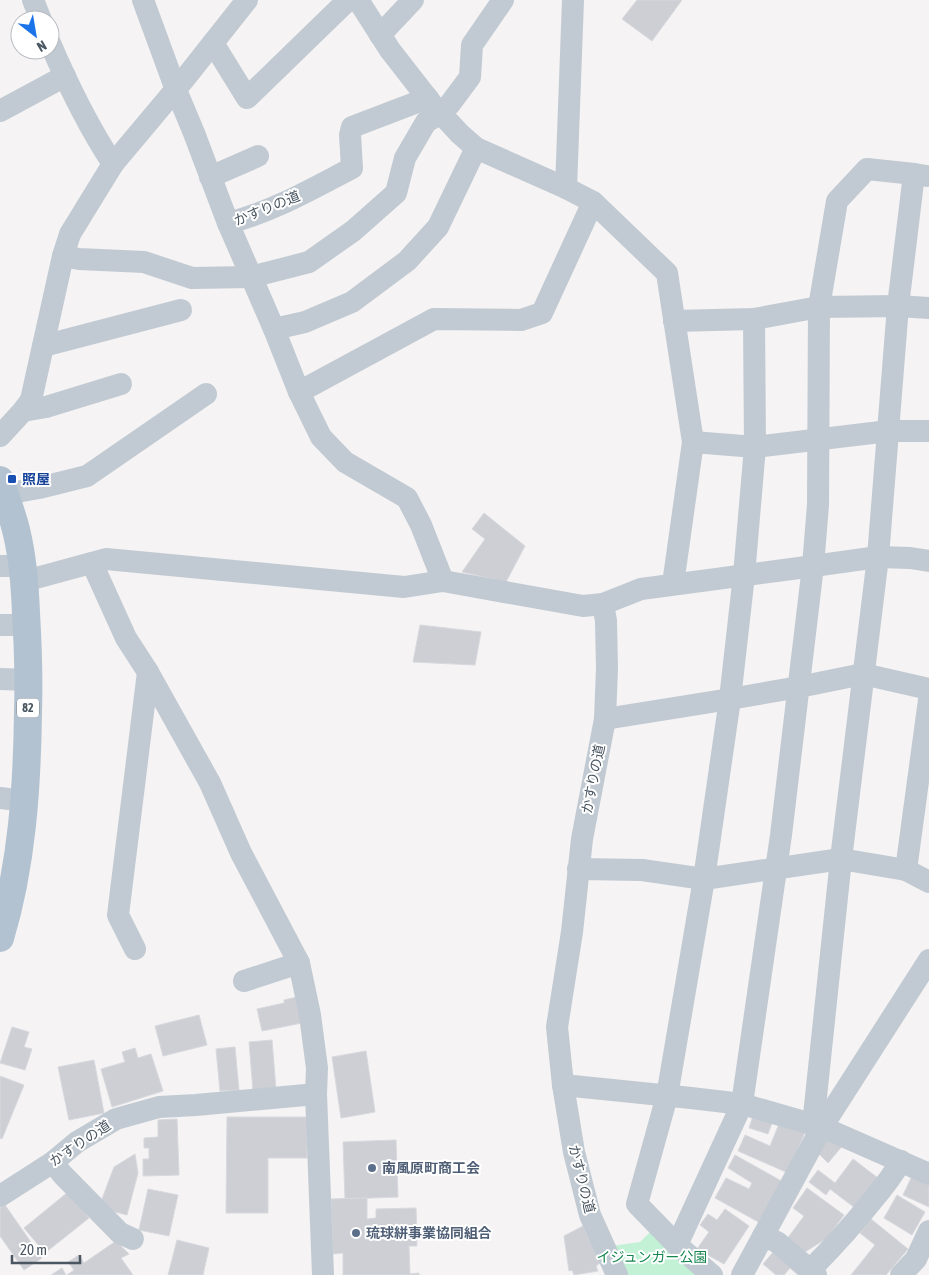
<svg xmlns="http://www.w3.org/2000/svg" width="929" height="1275" font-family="'Asap Condensed','Noto Sans JP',sans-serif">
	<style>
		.green { fill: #c3f1d5 }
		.building { fill: #cdcfd5; stroke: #d7d9de }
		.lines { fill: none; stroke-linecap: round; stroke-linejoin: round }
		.minor { stroke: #c1cad2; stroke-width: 22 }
		.major { stroke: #b3c2d1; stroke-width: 28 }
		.transit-dot { fill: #1a4fb4; stroke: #fff; stroke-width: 2 }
		.service-dot { fill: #5c6f8a; stroke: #fff; stroke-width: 2 }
		.labels { text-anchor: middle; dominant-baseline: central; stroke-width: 4; stroke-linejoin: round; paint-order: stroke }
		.shield { fill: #fff; stroke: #808990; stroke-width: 1 }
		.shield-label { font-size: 12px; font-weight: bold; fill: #4a5661 }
		.street-label { font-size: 14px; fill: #4a5661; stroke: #fff }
		.transit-label { font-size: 14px; font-weight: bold; fill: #164399; stroke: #fff; text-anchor: start }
		.service-label { font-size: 14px; font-weight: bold; fill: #4e5e75; stroke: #fff; text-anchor: start }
		.park-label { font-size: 14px; fill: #17864f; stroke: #fff }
	</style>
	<rect width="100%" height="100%" fill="#f5f3f3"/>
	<path class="green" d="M651 1231 699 1275H625L612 1246 640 1242Z"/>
	<g class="building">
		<path d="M637 0H682L652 41 622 19Z"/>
		<path d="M484 513 525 546 506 582 462 572 485 539 472 529Z"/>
		<path d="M420 625 481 632 475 665 413 662Z"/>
		<path d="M297 997 302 1023 262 1031 257 1009 284 1003V1000Z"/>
		<path d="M199 1015 207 1045 163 1056 155 1026Z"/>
		<path d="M12 1027 29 1032 24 1047 32 1049 25 1070 0 1063Z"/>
		<path d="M272 1040 276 1089 253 1091 249 1042Z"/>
		<path d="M235 1047 239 1090 220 1091 216 1049Z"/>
		<path d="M135 1048 138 1058 151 1054 163 1091 112 1107 101 1069 125 1062 122 1052Z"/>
		<path d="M366 1051 375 1112 341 1118 332 1057Z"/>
		<path d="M94 1060 104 1113 69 1120 58 1067Z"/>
		<path d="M0 1076 24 1085 2 1139 0 1138Z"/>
		<path d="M754 1113 773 1120 768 1134 749 1128Z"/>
		<path d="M227 1117H307V1158H268V1213H226Z"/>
		<path d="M177 1119 179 1175 143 1176V1159H149V1148H144V1138L158 1137V1120Z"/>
		<path d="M781 1119 806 1130 788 1173 738 1151 745 1135 770 1146Z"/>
		<path d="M826 1137 844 1144 828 1163 819 1154Z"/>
		<path d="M396 1140 398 1197 345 1199 343 1142Z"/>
		<path d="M135 1154 138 1173 127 1215 111 1211 102 1199 114 1167Z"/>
		<path d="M735 1155 785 1183 762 1224 715 1198 726 1178 749 1189 752 1183 728 1168Z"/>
		<path d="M853 1159 878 1178 855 1208 830 1189 826 1195 809 1182 818 1170 835 1183Z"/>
		<path d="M913 1174 929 1182V1207L903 1195Z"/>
		<path d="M807 1188 844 1215 827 1238 805 1252 787 1239 804 1216 793 1208Z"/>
		<path d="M148 1189 178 1195 169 1236 139 1230Z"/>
		<path d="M68 1192 89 1218 45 1253 24 1228Z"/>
		<path d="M897 1195 925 1212 912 1235 884 1218Z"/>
		<path d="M367 1198V1219L376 1218V1209L416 1208 417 1246H409L410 1274 419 1273V1275H343V1253L333 1254 331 1199Z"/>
		<path d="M5 1205 42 1258 24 1270 0 1236V1208Z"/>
		<path d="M725 1209 749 1226 724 1264 697 1249 709 1232 700 1225 708 1214 717 1220Z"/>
		<path d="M871 1219 908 1249 886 1275H851L875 1245 860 1233Z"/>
		<path d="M583 1226 600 1263 596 1266 598 1271 574 1275 572 1270 569 1271 564 1236Z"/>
		<path d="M177 1240 209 1248 203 1275H168Z"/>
		<path d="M116 1241 129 1254 121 1258 133 1275H67L74 1270 68 1262 79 1255 84 1263Z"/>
		<path d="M775 1250 801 1273 798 1275 790 1268 784 1275H776L763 1264Z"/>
		<path d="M62 1268 66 1275H51Z"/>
	</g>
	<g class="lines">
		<g class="minor">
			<path d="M33 0 41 20"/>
			<path d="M143 0 176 90 194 133 228 223 274 329 299 392 321 437 345 462 407 498 421 525 443 581"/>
			<path d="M358 0 390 50 432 104 460 134 476 148 566 188 593 202 667 273 693 442 673 584"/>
			<path d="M380 35 413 0"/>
			<path d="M50 43C68 85 88 126 113 164"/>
			<path d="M213 43 247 98 348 0"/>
			<path d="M0 111 65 76"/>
			<path d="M210 177 258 156"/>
			<path d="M566 188 573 0"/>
			<path d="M228 223C272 212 312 189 352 168L350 135 352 127 428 98"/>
			<path d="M63 256 79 259 144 262 192 278 251 277 309 262 353 231 396 193 405 158 426 122 441 113 450 104 470 77 472 45 503 0"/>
			<path d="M674 321 754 319 819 307 898 306 929 308"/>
			<path d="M274 329 305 322 352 302 407 261 438 227 476 148"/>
			<path d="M43 346 181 310"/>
			<path d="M299 392 434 319 521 320 542 313 593 202"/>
			<path d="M23 411 46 407 121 384"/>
			<path d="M0 436 23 411 31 400 63 256 70 234 113 164 186 77 247 0"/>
			<path d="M693 442 755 447 889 431H929"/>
			<path d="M0 495 39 488 87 476 206 394"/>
			<path d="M92 563 126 638 148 672 210 783 241 853 299 963 310 1015 317 1068 316 1094 323 1275"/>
			<path d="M0 566H22"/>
			<path d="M25 581 106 559 404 587 443 581 583 606 603 604 641 589 799 568 878 557 910 558 929 561"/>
			<path d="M603 604 606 621 607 668 605 719 582 839 572 932 557 1027 563 1085 574 1152 590 1215 617 1275"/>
			<path d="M0 625H27"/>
			<path d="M0 679 29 680"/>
			<path d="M605 719 730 699 799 687 863 674 929 689"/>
			<path d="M0 798 25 801"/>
			<path d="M578 869 642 870 704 879 841 859 906 870 929 882"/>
			<path d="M906 870 929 700"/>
			<path d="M135 949 118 915 148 672"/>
			<path d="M244 981 299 963"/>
			<path d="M563 1085 691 1098 742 1104 822 1127 929 1174"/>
			<path d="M813 1125 841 859 878 557 898 306 914 174 927 176"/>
			<path d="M53 1162 62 1174 120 1233 133 1239"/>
			<path d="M0 1196 53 1162 77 1142 116 1119 159 1107 196 1105 316 1094"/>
			<path d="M763 1236 777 1242 816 1275"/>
			<path d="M677 1245 742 1104 781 835 813 566 818 505 819 307 837 201 867 169 914 174"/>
			<path d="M810 1270C832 1248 853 1225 872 1201 883 1188 893 1175 901 1161"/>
			<path d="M712 1275 677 1245 637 1204 667 1096 704 879 730 699 744 575 755 447 754 319"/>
			<path d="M742 1275 822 1127 929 960"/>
			<path d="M901 1275 916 1259 929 1231"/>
		</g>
		<path class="major" d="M0 480C6 498 13 516 17 534 23 560 25 587 26 613 28 646 29 679 28 712 27 788 22 865 0 938"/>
	</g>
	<rect class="transit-dot" x="7" y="474" width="10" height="10" rx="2.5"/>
	<g class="service-dot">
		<circle cx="372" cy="1168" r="5"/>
		<circle cx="356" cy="1233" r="5"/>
	</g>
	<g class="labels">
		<rect class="shield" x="17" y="698.5" width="22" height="19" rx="4"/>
		<g class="shield-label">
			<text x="28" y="708">82</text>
		</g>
		<g class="street-label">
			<text transform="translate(267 208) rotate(-22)">かすりの道</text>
			<text transform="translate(593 779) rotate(-79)">かすりの道</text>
			<text transform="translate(80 1143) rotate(-34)">かすりの道</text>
			<text transform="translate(582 1179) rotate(76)">かすりの道</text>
		</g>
		<g class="transit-label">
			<text x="22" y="479">照屋</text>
		</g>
		<g class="service-label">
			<text x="382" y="1168">南風原町商工会</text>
			<text x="366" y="1233">琉球絣事業協同組合</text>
		</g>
		<g class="park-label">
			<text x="652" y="1257">イジュンガー公園</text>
		</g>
	</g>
	<g transform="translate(35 35) rotate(149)"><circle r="24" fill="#ffffff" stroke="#b7bbc0"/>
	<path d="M0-4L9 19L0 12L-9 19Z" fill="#1a73e8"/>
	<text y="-8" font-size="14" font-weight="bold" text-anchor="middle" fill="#4a5661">N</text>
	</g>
	<path d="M12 1255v8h68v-8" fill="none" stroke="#4a5661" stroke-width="2.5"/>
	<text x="20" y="1255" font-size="15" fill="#4a5661" stroke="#ffffff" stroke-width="4" paint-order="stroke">20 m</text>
</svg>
